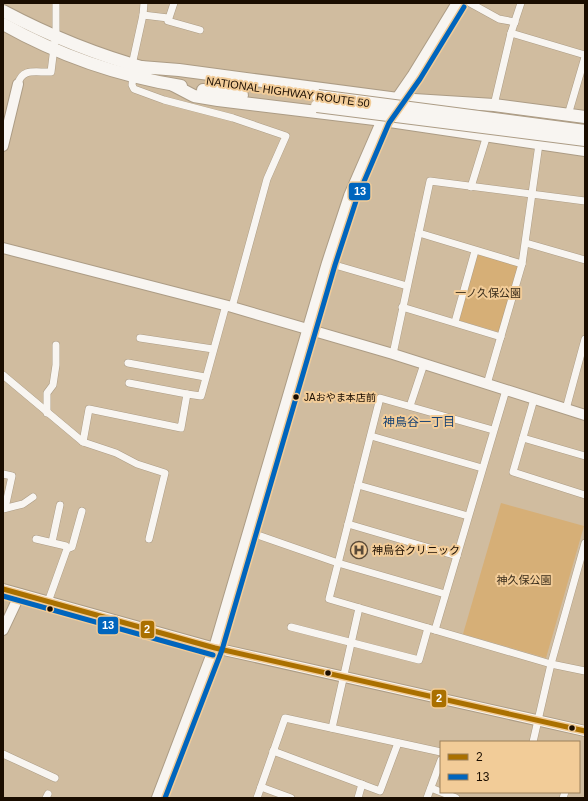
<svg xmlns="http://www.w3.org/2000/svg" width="588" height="801" font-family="Arial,'Noto Sans JP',sans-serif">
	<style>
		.green { fill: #d6af77 }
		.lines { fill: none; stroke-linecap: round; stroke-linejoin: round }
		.street-casing { stroke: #ac9c85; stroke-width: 8 }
		.secondary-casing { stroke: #ac9c85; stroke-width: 12 }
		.highway-casing { stroke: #ac9c85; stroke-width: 14 }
		.street { stroke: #f8f5f1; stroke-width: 7 }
		.secondary { stroke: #f8f5f1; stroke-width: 10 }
		.highway { stroke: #f8f5f1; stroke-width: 12 }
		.highway-bridge-casing { stroke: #ac9c85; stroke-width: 14; stroke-linecap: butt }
		.highway-bridge { stroke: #f8f5f1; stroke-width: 12 }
		.bus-1-casing { stroke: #f2cc98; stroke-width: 8 }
		.bus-2-casing { stroke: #f2cc98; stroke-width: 8 }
		.bus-1 { stroke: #aa7000; stroke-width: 5 }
		.bus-2 { stroke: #0065bd; stroke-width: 5 }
		.bus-dot { fill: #1a0d00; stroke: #f2cc98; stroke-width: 1.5 }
		.labels { text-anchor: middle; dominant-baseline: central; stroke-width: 4; stroke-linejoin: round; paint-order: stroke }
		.bus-label { font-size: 10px; fill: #1a0d00; stroke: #f2cc98; text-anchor: start }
		.street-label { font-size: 11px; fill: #1a0d00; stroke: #f2cc98 }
		.park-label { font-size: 11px; fill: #3a2d1b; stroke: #f2cc98 }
		.poi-label { font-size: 11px; fill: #1a0d00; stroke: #f2cc98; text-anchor: start }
		.neighbourhood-label { font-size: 12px; fill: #154073; stroke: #f2cc98 }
		.line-badge { stroke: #f2cc98; stroke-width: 1.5 }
		.badge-label { font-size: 11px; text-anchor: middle; font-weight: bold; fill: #fff }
	</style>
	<rect width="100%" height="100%" fill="#d0bc9f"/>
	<g class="green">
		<path d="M477 254 519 266 499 332 458 320Z"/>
		<path d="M501 503 584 526 546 658 463 634Z"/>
	</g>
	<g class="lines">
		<g class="street-casing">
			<g id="street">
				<path d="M174 3 168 21 200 30"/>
				<path d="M470 3 499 19 515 22"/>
				<path d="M143 15 168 18"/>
				<path d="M511 33 521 3"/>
				<path d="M132 65 143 15 144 3"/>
				<path d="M133 76 132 85 134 89 164 100 233 118 286 136 267 179 232 307"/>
				<path d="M18 84C22 67 37 73 51 72L56 31V3"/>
				<path d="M494 105 511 33 585 55"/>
				<path d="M568 115 585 57"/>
				<path d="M471 187 487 135"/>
				<path d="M419 233 522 264"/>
				<path d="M526 243 585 260"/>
				<path d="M328 263 407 286"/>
				<path d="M402 307 501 337"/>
				<path d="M455 322 475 251"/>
				<path d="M140 338 213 349"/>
				<path d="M393 354 430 181 585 201"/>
				<path d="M128 363 205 377"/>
				<path d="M3 375 83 442 116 453 137 464 165 473 149 539"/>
				<path d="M129 383 187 394"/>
				<path d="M487 384 522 264 539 144"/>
				<path d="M534 399 513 472 585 495"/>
				<path d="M410 406 424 364"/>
				<path d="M566 409 585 339"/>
				<path d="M47 413V393L53 385 56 365V345"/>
				<path d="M493 430 380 398 329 599 551 664 585 671"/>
				<path d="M371 436 482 468"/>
				<path d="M523 438 585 456"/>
				<path d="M83 442 89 409 181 428 187 394 201 396 226 305"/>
				<path d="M3 474 12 476 5 508"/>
				<path d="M358 485 468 516"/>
				<path d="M3 509 23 504 33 497"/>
				<path d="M348 524 457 556"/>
				<path d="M249 532 338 563 445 594"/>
				<path d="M36 539 66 546 67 549 48 602"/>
				<path d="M52 542 60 505"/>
				<path d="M67 549 72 547 82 511"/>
				<path d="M291 627 419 660 428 628"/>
				<path d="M435 630 506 390"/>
				<path d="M332 728 359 608"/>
				<path d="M533 742 551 664 585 543"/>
				<path d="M273 751 380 791 398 743"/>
				<path d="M3 754 55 778"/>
				<path d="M261 787 291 798"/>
				<path d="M431 788 456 798"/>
				<path d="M46 798 48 794"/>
				<path d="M257 798 285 718 441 752"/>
				<path d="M358 798 362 784"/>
				<path d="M427 798 441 760"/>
				<path d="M563 798 565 792"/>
			</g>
		</g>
		<g class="secondary-casing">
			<g id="secondary">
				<path d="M3 146 18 84"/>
				<path d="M3 248 232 307 393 354 585 415"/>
				<path d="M3 589 215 648 585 731"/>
				<path d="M3 630 20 594"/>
			</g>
		</g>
		<g class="highway-casing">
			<g id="highway">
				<path d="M3 11C50 36 97 55 148 69"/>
				<path d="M3 24C58 55 119 76 181 86"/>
				<path d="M141 67 179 70 398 99 494 105 585 117"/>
				<path d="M173 85 194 96 218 100 383 120 585 150"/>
				<path d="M203 90 242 95"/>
				<path d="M158 798 215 648 328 263 350 196 383 120 414 75 458 3"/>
			</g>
		</g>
		<use href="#street" class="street"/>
		<use href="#secondary" class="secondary"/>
		<use href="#highway" class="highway"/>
		<g class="highway-bridge-casing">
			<g id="highway-bridge">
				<path d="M318 96 585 131"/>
				<path d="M317 106 585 140"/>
			</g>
		</g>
		<use href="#highway-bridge" class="highway-bridge"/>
		<g class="bus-1-casing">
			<path id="bus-1" d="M3 589 215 648 585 731"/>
		</g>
		<g class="bus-2-casing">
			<g id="bus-2">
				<path d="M3 596 213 655"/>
				<path d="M165 798 222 650 335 265 357 198 389 123 420 79 464 7"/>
			</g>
		</g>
		<use href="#bus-1" class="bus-1"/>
		<use href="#bus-2" class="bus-2"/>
	</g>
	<defs>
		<g id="hospital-ring" transform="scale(0.9)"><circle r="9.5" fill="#f2cc98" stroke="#5a4a38" stroke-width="1.5"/><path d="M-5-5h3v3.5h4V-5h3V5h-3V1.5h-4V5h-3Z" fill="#5a4a38"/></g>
	</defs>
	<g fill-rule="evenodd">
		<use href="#hospital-ring" x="359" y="550"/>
	</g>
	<g class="bus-dot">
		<circle cx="296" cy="397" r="3.5"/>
		<circle cx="50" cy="609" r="3.5"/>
		<circle cx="328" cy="673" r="3.5"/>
		<circle cx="572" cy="728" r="3.5"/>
	</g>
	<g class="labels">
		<g class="bus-label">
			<text x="304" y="397">JAおやま本店前</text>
		</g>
		<g class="street-label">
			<text transform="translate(288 92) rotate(8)">NATIONAL HIGHWAY ROUTE 50</text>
		</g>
		<g class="park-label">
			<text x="488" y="293">一ノ久保公園</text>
			<text x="524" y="580">神久保公園</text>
		</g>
		<g class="poi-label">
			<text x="372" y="550">神鳥谷クリニック</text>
		</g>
		<g class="neighbourhood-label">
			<text x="419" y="422">神鳥谷一丁目</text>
		</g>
	</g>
	<g class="line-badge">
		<rect x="348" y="182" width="23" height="19" rx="4" fill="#0065bd"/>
		<rect x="97" y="616" width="22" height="19" rx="4" fill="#0065bd"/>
		<rect x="140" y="620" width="15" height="19" rx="4" fill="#aa7000"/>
		<rect x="431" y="689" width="16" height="19" rx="4" fill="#aa7000"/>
	</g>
	<g class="badge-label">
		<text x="360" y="195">13</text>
		<text x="108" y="629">13</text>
		<text x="147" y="633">2</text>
		<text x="439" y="702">2</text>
	</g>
	<rect width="588" height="801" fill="none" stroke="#1a0d00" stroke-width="8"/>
	<rect x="440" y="741" width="140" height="52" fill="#f2cc98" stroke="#9c805b"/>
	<rect x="448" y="754" width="20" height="6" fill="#aa7000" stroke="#9c805b"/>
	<text x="476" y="761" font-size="12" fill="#1a0d00">2</text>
	<rect x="448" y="774" width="20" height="6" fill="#0065bd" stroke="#9c805b"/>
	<text x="476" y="781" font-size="12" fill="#1a0d00">13</text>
</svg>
